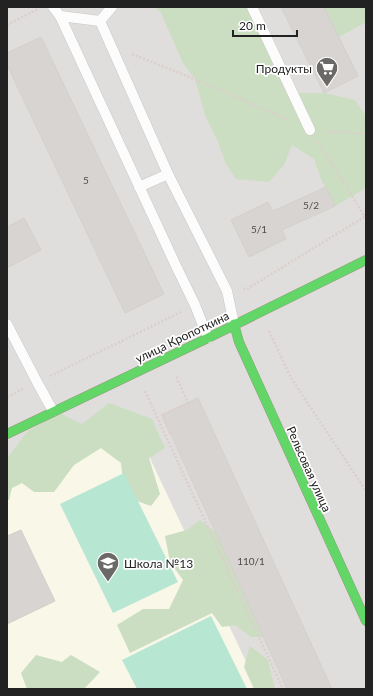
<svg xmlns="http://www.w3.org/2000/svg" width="373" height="696" font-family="Lato,sans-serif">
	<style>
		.residential { fill: #dfdedc }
		.education { fill: #f8f7e8 }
		.forest { fill: #cbdec1 }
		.pitch { fill: #b7e6d2 }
		.building { fill: #d7d4d2; stroke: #d3d0cc }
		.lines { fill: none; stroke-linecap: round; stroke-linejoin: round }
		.lane-casing { stroke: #c9c8c7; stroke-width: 11 }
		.fast-casing { stroke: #999a82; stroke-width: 10 }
		.path { stroke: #dccecd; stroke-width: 2.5; stroke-dasharray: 2 2; stroke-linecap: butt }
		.lane { stroke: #fdfcfc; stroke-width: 10 }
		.fast { stroke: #63d668; stroke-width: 9 }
		.labels { text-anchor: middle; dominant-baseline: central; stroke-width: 3.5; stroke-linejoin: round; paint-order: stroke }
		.number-label { font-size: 10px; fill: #4f4e4e }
		.poi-label { font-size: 12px; fill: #222; stroke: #fff; text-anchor: end }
		.street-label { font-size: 12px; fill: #222; stroke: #fff }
	</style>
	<rect width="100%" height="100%" fill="#f0eeeb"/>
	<rect class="residential" x="7" y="7" width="359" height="682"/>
	<path class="education" d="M130 416 259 689H7V477Z"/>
	<g class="forest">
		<path d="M155 7H251L293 93H324L355 100 366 116V188L335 206 321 179 314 159 292 145 284 165 269 182 236 179 226 164 218 142 205 115 195 79 183 63 161 13Z"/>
		<path d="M324 7H366V22L339 37Z"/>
		<path d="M109 403 152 419 165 448 149 458 160 494 151 506 137 501 123 482 121 463 101 448 74 465 54 492H34L22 483 12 488 9 500H7V458L27 432 59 413 82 424Z"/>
		<path d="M200 520 217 533 264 637H251L235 625 222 627 212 613 130 653 117 625 143 609H169L183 580 170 562 165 536 187 530Z"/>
		<path d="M250 646 268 660 275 689H254L244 667Z"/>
		<path d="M36 655 62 662 71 655 100 672 84 689H63L62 688 61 689H27L21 673Z"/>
	</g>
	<g class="pitch">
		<path d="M124 473 178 582 113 613 60 504Z"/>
		<path d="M211 616 247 689H137L122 660Z"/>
	</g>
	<g class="building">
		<path d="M281 7H324L358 76 324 93Z"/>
		<path d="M41 37 164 294 125 313 7 65V53Z"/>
		<path d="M326 187 335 206 282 230 286 239 249 257 231 220 268 202 273 211Z"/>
		<path d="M24 218 41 250 7 268V227Z"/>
		<path d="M198 398 332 689H287L162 415Z"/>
		<path d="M21 530 55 601 7 624V536Z"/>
	</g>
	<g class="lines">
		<g class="lane-casing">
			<g id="lane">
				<path d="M53 7 60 16 100 21 168 174 227 291 234 324"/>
				<path d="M252 7 310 130"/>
				<path d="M60 16 177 268 195 305 208 338"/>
				<path d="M100 21 112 7"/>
				<path d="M139 187 168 174"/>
				<path d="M7 324 37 382 53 411"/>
			</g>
		</g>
		<g class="fast-casing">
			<g id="fast">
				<path d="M234 324 239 342 366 621"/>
				<path d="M7 434 208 338 366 260"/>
			</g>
		</g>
		<g class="path">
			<path d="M7 25 38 9"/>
			<path d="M132 54 207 84 288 120"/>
			<path d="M325 131 366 134"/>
			<path d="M318 142 365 217"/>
			<path d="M365 216 366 211"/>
			<path d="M243 289H247L366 216"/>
			<path d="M269 331 291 378 366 491"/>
			<path d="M50 376 181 312"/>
			<path d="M145 391 283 689"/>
			<path d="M7 397 23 389"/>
			<path d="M170 434 162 415 188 403 176 376"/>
		</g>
		<use href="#lane" class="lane"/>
		<use href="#fast" class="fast"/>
	</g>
	<defs>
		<g id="supermarket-pin" transform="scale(1.15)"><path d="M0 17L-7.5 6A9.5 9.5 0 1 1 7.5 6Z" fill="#6a6968" stroke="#fff"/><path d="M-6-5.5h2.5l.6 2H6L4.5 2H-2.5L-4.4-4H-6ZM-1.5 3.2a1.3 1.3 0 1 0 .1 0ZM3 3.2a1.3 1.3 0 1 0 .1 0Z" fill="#fff"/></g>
		<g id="school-pin" transform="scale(1.15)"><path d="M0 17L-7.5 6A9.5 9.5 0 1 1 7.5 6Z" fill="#6a6968" stroke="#fff"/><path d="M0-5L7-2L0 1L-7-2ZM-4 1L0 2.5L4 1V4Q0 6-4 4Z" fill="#fff"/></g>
	</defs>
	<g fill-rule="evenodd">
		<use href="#supermarket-pin" x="327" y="68"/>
		<use href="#school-pin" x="108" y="563"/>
	</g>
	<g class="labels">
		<g class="number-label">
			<text x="86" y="180">5</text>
			<text x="311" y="205">5/2</text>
			<text x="259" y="229">5/1</text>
			<text x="251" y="561">110/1</text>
		</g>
		<g class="poi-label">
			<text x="312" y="68">Продукты</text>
			<text x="124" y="563" text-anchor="start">Школа №13</text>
		</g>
		<g class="street-label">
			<text transform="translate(182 337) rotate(-26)">улица Кропоткина</text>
			<text transform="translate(309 469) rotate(66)">Рельсовая улица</text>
		</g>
	</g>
	<rect width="373" height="696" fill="none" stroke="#222222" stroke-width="16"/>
	<path d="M233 30v6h64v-6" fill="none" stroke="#222222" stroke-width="2"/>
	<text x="239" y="30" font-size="12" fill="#222222" stroke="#ffffff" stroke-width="3" paint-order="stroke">20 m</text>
</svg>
